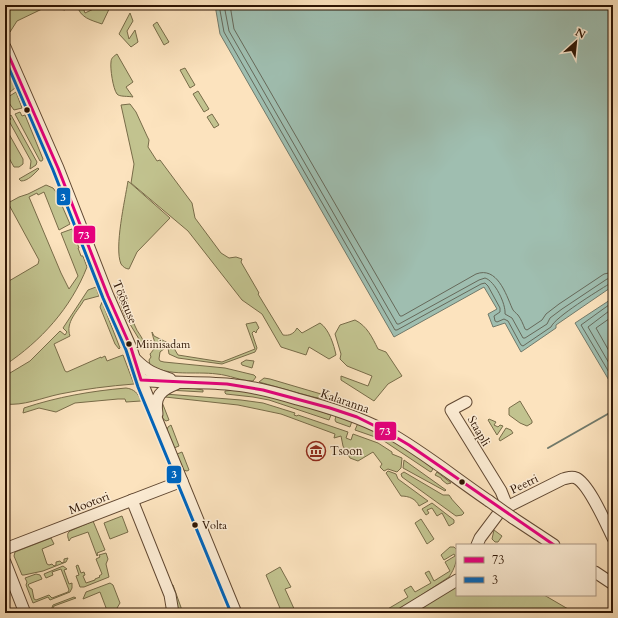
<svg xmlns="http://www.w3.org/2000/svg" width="618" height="618" font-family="Cardo,serif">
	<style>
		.green { fill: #c2c38f; stroke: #786c49 }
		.water { fill: #9fbeb0; stroke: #717a6b }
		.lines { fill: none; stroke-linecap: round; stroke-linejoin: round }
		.shore { stroke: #66695a; stroke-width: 1 }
		.stream { stroke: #717a6b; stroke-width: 2 }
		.minor-casing { stroke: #614832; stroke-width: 13 }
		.minor { stroke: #fdedd5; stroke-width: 11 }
		.minor-bridge-casing { stroke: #614832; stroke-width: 13; stroke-linecap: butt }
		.minor-bridge { stroke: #fdedd5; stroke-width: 11 }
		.bus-1-casing { stroke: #fdedd5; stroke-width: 6 }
		.bus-2-casing { stroke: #fdedd5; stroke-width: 6 }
		.bus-1 { stroke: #e5007d; stroke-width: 3 }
		.bus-2 { stroke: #0065bd; stroke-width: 3 }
		.bus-dot { fill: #2d1403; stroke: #fdedd5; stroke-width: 1.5 }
		.labels { text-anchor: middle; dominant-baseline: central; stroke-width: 3; stroke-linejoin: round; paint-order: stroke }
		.bus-label { font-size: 11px; fill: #2d1403; stroke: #fdedd5; text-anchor: start }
		.street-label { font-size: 12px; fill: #2d1403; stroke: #fdedd5 }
		.poi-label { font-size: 12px; fill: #2d1403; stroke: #fdedd5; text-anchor: start }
		.line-badge { stroke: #fdedd5; stroke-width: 1.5 }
		.badge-label { font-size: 11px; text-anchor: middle; font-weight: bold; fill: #fff }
	</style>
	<rect width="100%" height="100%" fill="#fce3be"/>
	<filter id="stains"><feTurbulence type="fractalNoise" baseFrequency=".005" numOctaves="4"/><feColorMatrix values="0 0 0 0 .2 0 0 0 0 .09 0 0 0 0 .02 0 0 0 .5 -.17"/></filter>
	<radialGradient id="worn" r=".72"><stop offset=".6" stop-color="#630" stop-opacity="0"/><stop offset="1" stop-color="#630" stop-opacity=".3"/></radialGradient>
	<g class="green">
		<path d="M20 5H65V10L54 8 42 9 17 21 10 32 5 21V10Z"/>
		<path d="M77 5H82L85 13 102 5H111L102 24C91 20 80 18 77 5Z"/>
		<path d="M130 13 133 21 127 31 129 39 135 30 138 42 131 47 119 34Z"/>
		<path d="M157 22 169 42 164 45 153 25Z"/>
		<path d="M117 54 133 82 126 87 133 97C129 96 119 97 117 94 113 89 110 68 111 62 111 58 114 56 117 54Z"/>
		<path d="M5 64 15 88 5 96Z"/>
		<path d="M185 68 195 85 190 88 180 70Z"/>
		<path d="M198 91 209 109 204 112 193 94Z"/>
		<path d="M16 92 22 108 14 110 9 103 8 97Z"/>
		<path d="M130 104 136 112 147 136 149 140 148 147 157 161 160 160 192 203 195 218 221 253 229 258 236 257 242 259 241 262 259 293 258 294 283 335C289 336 294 334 297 328L302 333 320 323C329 329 334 345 336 355L329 359 309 347 306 355 281 347 262 314 242 300 188 231 131 183 134 164 121 105Z"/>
		<path d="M20 112 22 116 25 115 43 159 42 161H40L15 114Z"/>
		<path d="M212 114 219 125 214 128 207 117Z"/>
		<path d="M11 115 37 162 36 165 30 169 31 161 9 121 11 119 10 118 8 119 7 118Z"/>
		<path d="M9 134 23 159V164L19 167H14L5 151V137Z"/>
		<path d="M38 168 39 169C34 174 28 181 21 181L19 179Z"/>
		<path d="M128 181 170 218 137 252 129 269C126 269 123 267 121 264 114 248 125 200 128 181Z"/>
		<path d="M46 185 53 188 56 192 70 224 59 230 44 192 38 195 37 193 29 197 61 273 69 289 78 276 61 233 72 229 79 248H78L81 256H83L87 267C71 308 41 341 5 365V275L9 281 38 264 39 260 8 203 19 197 28 194Z"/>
		<path d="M96 287 99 296 84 300C78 311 65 322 70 336L54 344 65 371 67 372 101 357V358L105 356 107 361 123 355 134 384C109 386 84 389 60 394 41 398 24 406 5 404V376L30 361 60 331 65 335 67 332 63 328 88 290Z"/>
		<path d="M120 291C129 295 130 317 135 326 137 332 142 336 144 343 144 346 144 346 143 349L139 339 125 316 117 295 116 292Z"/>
		<path d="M102 302 120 348 119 349 115 344 100 307Z"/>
		<path d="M355 320C367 326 372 337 378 349L386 352 402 376 388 384 374 401 341 380V376L368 386 372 376 347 366 340 359 341 354 335 334 340 325Z"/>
		<path d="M256 322 259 328 257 330 256 333 254 331 252 333 257 348 255 352 222 364 178 358 169 354 168 348H165L160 352 159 359 160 361 164 362 225 368 254 375 256 377 253 381C241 381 229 375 217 374 194 371 170 377 150 365L149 360 151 357 150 354C159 344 153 341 152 332L154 336 172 345 178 355 222 362 255 349 246 324Z"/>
		<path d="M246 360 254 361 252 368 242 365 241 363Z"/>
		<path d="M264 378 270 379 338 399 336 401 313 397 259 382Z"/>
		<path d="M185 387 203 390V392L168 390Z"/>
		<path d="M126 388C134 389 138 393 141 401L126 402 125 399H118L75 403 56 412 39 408 23 413 24 408C57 397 91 391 126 388Z"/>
		<path d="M237 390C269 395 301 404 331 415L329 420 269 400 253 397 226 394 225 393V391Z"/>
		<path d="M165 394 241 400 263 403 295 413 294 415 297 416 298 415 348 432 346 438 351 440 353 434 378 443 392 452V454L402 458 401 468 397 472 388 469 384 471 380 467 382 464 373 452 358 461 350 458 343 446 341 436 334 438 335 434 281 414 238 405 165 397Z"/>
		<path d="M160 397 169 420 166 421C158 417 160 405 160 397Z"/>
		<path d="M520 401 532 421V423L527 426 520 423 509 415V408Z"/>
		<path d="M336 416 352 421 350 427 336 422 335 420Z"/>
		<path d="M489 419 496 422 494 425 498 427 500 425 503 426 497 435 488 420Z"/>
		<path d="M358 423 382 434 418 457 433 469 431 472 429 471 381 439 355 430Z"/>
		<path d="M171 425 179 446 174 448 167 430 168 427Z"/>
		<path d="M506 428 511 430 513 433 500 441 499 439Z"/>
		<path d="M182 452 189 470 187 471 183 470 177 454Z"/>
		<path d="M404 460 446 490 445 491 403 468Z"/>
		<path d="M388 471 396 474 398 479 428 501 419 506C416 499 409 496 401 496L386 473Z"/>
		<path d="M404 472 443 495H449C453 502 459 506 464 513L462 515 456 516 402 477 401 474Z"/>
		<path d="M437 472 451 483 447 484 442 480 441 478 435 475Z"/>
		<path d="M432 503 454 520V523L449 526 442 513 437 516 432 508 427 510 429 513 426 515 422 509Z"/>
		<path d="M122 516 128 532 110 539 104 523Z"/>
		<path d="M421 519 434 539 427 544 415 523Z"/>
		<path d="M93 521 105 550 97 553 98 555 97 556 88 532 71 538 69 541C68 537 66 534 70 531Z"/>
		<path d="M494 530 502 536 498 542H495L492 539Z"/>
		<path d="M51 538 54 544 42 549 47 564 49 565 52 564 54 566 56 565V562L60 561 62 563 64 562V559L68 558 66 562 43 571 24 575H22L14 556 15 552Z"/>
		<path d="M450 547H454L457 550C457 561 455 568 449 577L394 613H381L408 597 404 590 411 586 415 592 431 583 425 573 429 571 434 581 450 571 445 562 455 556 454 554 444 560 441 555Z"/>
		<path d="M106 553 108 559 106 564 109 577 84 587H80L76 576 79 575 76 566 78 565 81 573 84 572 85 575 83 576 86 583 95 580V579L100 577 99 576 102 574 96 559 100 557 99 555Z"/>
		<path d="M63 566 67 569 64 570 69 584 72 583V588L70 592 50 600 48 597 33 603 26 585 27 582 25 578 36 574 40 575 42 579 29 584 28 585 30 588 32 589 34 599 36 600 49 595 52 598 68 592 69 590 61 569 52 572 53 575 46 578 44 574Z"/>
		<path d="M280 567 291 587 285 589 296 613H282L266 575Z"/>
		<path d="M110 583 113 585 120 603 114 613H108L100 592 83 599 86 592Z"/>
		<path d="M171 584 173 585 183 613H177Z"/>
		<path d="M457 585V595H544L575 613H412Z"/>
		<path d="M74 597 76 598 54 606 53 608 56 613H43L51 610 53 605Z"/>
	</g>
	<g class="water">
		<path d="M215 5H613V286L556 325V328L521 352 505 323 493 327 488 314 497 309 484 287 394 337 220 34Z"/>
		<path d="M613 298V387L575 323Z"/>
	</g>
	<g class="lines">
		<g class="shore">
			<path d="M219 5 224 32 395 330H397L481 284 485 283 488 286 500 308V312L494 316 495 321 497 322 504 319 508 321 521 345 523 346 551 327C555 317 598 291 609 284L613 283"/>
			<path d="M224 5 229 31 397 324H399L479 280 485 278C495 281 506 304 505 314L512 318 523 338H525L547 324 550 318 562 309 607 279 613 278"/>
			<path d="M230 5 234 29 400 316H402L476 274C497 266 506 294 512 308 513 311 516 313 518 315 521 319 523 324 525 329L527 330 542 320 546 314 559 304 604 274 613 272"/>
			<path d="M613 302 581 325 613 379"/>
			<path d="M613 308 588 327 613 370"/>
			<path d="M613 316 596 328 613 358"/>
		</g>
		<path class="stream" d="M548 448 613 411"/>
		<g class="minor-casing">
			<g id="minor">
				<path d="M5 47 58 168 108 296 131 348 143 385 159 425 236 613"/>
				<path d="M135 359C147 371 154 374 170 379"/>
				<path d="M141 380C172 384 204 381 235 385 256 387 277 393 297 399 328 407 357 416 386 431 421 450 455 478 489 501"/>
				<path d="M466 402 451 410 501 491 507 506"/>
				<path d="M157 414C154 396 161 390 176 384"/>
				<path d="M132 500 170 595 173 613"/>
				<path d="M513 518 554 545"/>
				<path d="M477 545 480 538 501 510 563 479C568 478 571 476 576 478 589 484 606 524 613 538"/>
				<path d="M5 549 182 481"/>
				<path d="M5 562 25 613"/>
				<path d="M595 572 613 584"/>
				<path d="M403 613 457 580"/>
			</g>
		</g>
		<use href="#minor" class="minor"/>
		<g class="minor-bridge-casing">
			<path id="minor-bridge" d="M489 501 513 518"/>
		</g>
		<use href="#minor-bridge" class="minor-bridge"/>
		<g class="bus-1-casing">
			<path id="bus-1" d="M5 47 58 168 108 296 131 348 141 380 227 384 263 390 330 408 357 417 387 432 409 445 554 545"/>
		</g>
		<g class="bus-2-casing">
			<path id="bus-2" d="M5 59 53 170 103 298 126 350 138 387 231 613"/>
		</g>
		<use href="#bus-1" class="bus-1"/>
		<use href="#bus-2" class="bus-2"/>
	</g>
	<defs>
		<g id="museum-ring" transform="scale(1)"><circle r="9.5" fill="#fdedd5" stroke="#8f2418" stroke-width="1.5"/><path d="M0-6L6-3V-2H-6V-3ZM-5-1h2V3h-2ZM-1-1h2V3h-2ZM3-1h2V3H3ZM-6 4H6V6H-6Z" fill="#8f2418"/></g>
	</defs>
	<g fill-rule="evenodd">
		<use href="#museum-ring" x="316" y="451"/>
	</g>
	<g class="bus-dot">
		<circle cx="27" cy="110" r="3.5"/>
		<circle cx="129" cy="344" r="3.5"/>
		<circle cx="462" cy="482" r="3.5"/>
		<circle cx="195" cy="525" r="3.5"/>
	</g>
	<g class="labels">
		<g class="bus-label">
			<text x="136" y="344">Miinisadam</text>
			<text x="202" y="525">Volta</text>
		</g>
		<g class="street-label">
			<text transform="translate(125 302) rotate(67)">Tööstuse</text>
			<text transform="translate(345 401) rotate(19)">Kalaranna</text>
			<text transform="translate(479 431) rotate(60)">Staapli</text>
			<text transform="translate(524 484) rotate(-26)">Peetri</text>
			<text transform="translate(89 503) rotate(-21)">Mootori</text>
		</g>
		<g class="poi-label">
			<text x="330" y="451">Tsoon</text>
		</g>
	</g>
	<g class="line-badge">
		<rect x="56" y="187" width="15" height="19" rx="4" fill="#0065bd"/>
		<rect x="73" y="225" width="23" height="19" rx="4" fill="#e5007d"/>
		<rect x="374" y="421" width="23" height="20" rx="4" fill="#e5007d"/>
		<rect x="166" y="465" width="16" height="19" rx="4" fill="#0065bd"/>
	</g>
	<g class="badge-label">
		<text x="63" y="201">3</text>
		<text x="84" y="239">73</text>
		<text x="385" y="435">73</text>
		<text x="174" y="478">3</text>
	</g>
	<rect width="618" height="618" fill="none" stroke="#fce3be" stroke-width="20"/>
	<rect x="6" y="6" width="606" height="606" fill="none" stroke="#2d1403" stroke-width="2"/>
	<rect x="10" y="10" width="598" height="598" fill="none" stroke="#2d1403"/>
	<rect x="456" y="544" width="140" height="52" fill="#fdedd5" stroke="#aa9681"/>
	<rect x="464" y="557" width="20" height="6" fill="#e5007d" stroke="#aa9681"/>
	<text x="492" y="564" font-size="12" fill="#2d1403">73</text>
	<rect x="464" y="577" width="20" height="6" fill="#0065bd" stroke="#aa9681"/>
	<text x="492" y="584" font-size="12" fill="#2d1403">3</text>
	<g transform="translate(576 42) rotate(27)" stroke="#fdedd5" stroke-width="3" paint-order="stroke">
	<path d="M0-3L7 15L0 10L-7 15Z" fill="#2d1403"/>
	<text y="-6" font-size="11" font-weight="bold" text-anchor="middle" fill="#2d1403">N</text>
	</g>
	<rect width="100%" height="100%" filter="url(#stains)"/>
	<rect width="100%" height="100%" fill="url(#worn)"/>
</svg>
